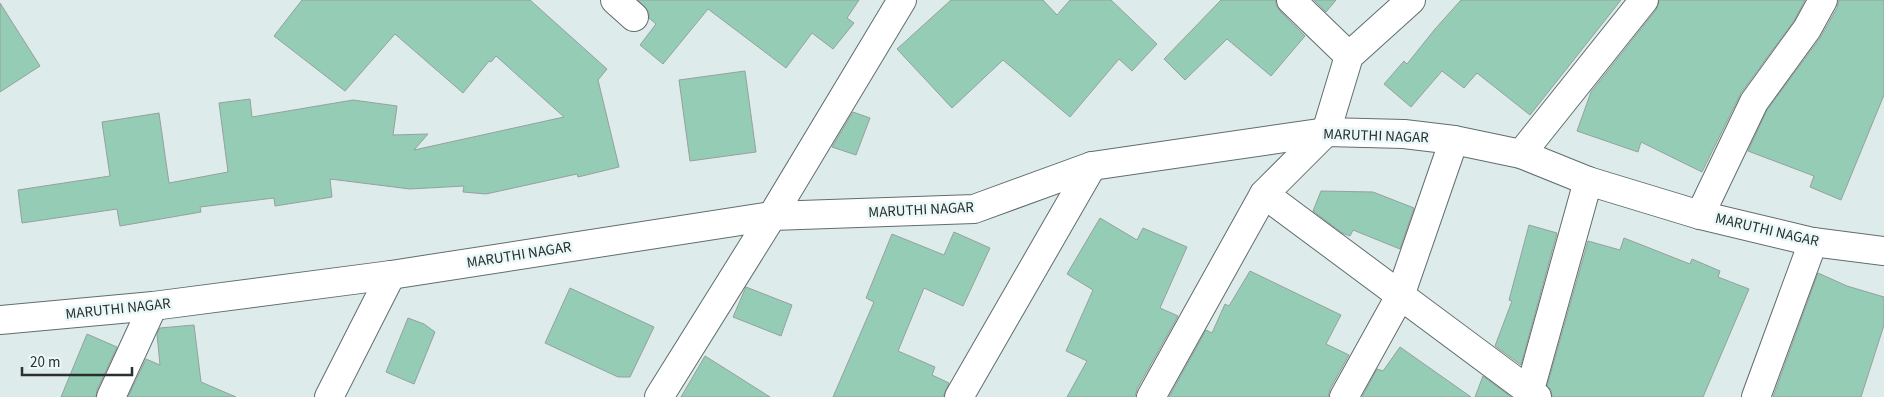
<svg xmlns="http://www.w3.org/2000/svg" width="1884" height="397" font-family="'Source Sans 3',sans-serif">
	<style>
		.building { fill: #94ccb6; stroke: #96a19d }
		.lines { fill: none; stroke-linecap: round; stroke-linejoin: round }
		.minor-casing { stroke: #616d6e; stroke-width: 30 }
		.tertiary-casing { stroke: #616d6e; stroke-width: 30 }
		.minor { stroke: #fff; stroke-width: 28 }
		.tertiary { stroke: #fff; stroke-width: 28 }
		.labels { text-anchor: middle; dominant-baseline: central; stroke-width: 5; stroke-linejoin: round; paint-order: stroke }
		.street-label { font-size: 15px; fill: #2a2f2f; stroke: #eaf8f8 }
	</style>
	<rect width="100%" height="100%" fill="#ddebeb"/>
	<g class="building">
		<path d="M302 0H530L607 69 598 80 619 167 578 177 577 174 486 194 463 192 464 186 410 189 330 179 332 197 275 206 274 198 200 207 201 212 120 226 117 209 22 223 18 190 110 176 102 122 159 113 169 183 228 172 219 103 250 99 252 117 353 100 397 106 393 135 428 134 414 150 564 117 496 56 491 62 489 61 463 93 395 34 345 91 274 36Z"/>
		<path d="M638 0H859L847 18 854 23 833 49 812 33 786 68 708 9 663 64 640 45 656 24 649 18V12Z"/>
		<path d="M951 0H1043L1057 15 1070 0H1111L1157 44 1132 71 1119 59 1070 117 1003 60 952 108 897 49Z"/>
		<path d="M1221 0H1276V5L1280 11 1305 36 1271 76 1227 39 1185 80 1164 59Z"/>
		<path d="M1314 0H1336L1326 12Z"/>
		<path d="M1461 0H1621L1530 115 1477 73 1464 88 1442 71 1411 107 1384 84 1404 61 1407 64 1435 29Z"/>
		<path d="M1659 0H1805L1794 21 1741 93 1702 172 1641 142 1638 152 1577 131 1591 92 1656 10Z"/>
		<path d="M1839 0H1884V95L1841 200 1810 187 1814 176 1748 151 1767 110 1820 38 1837 8Z"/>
		<path d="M0 3 40 66 0 92Z"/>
		<path d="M745 71 756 152 690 161 679 80Z"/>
		<path d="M853 112 870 118 856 155 832 147Z"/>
		<path d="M1321 191 1373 192 1414 208 1400 249 1353 230 1350 236 1342 233 1313 211Z"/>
		<path d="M1100 218 1137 240 1143 228 1187 247 1160 308 1178 316 1137 389 1135 397H1067L1087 361 1066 351 1093 290 1067 274Z"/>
		<path d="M1529 225 1557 233 1521 365 1495 346 1512 301 1509 300Z"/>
		<path d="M954 232 990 248 963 306 924 288 898 351 935 367 932 375 949 383 943 397H833L874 302 866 298 892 234 944 255Z"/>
		<path d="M1624 238 1690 264 1692 259 1720 271 1718 277 1749 289 1703 397H1552L1551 390 1547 386 1588 241 1620 250Z"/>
		<path d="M1250 271 1341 315 1326 344 1349 355 1330 389 1328 397H1169L1206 330 1212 333 1225 304 1229 306Z"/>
		<path d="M1818 273 1847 286 1884 297V325L1861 397H1773Z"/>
		<path d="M746 287 792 305 781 336 733 317Z"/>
		<path d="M570 288 654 327 630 377H618L545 343Z"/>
		<path d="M408 318 424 324 435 332 414 384 386 372Z"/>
		<path d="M194 325 201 382 236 397H128L146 359 160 365 157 334 160 328Z"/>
		<path d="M87 334 117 347 97 390 96 397H61Z"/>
		<path d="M1400 347 1471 397H1362L1377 369 1383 371Z"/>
		<path d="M705 356 729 371 770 397H681Z"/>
		<path d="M1483 376 1511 397H1475Z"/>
	</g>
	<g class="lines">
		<g class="minor-casing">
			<g id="minor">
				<path d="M615 0 634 17"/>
				<path d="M1291 0 1349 56"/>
				<path d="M1521 154 1644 0"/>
				<path d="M1264 194 1537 397"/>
				<path d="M1700 215 1754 102 1807 29 1823 0"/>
				<path d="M111 397 153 306"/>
				<path d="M329 397 391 275"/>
				<path d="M659 397 772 216 902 0"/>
				<path d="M959 397 1092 166"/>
				<path d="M1151 397 1264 194 1326 132 1349 56 1411 0"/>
				<path d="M1344 397 1400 296 1454 140"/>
				<path d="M1528 397 1588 181"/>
				<path d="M1756 397 1813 242"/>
			</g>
		</g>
		<g class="tertiary-casing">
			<path id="tertiary" d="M0 320 153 306 391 275 772 216 974 209 1092 166 1326 132 1404 134 1454 140 1521 154 1588 181 1700 215 1813 242 1884 251"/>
		</g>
		<use href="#minor" class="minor"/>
		<use href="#tertiary" class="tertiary"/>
	</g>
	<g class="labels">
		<g class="street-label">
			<text transform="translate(1376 136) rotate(2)">MARUTHI NAGAR</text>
			<text transform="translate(921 210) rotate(-3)">MARUTHI NAGAR</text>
			<text transform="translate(1767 230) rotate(13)">MARUTHI NAGAR</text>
			<text transform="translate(519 255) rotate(-9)">MARUTHI NAGAR</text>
			<text transform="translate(118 309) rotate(-6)">MARUTHI NAGAR</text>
		</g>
	</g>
	<path d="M22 367v8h110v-8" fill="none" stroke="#2a2f2f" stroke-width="2.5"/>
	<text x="30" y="367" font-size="15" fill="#2a2f2f" stroke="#eaf8f8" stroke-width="4" paint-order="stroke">20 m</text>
</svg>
